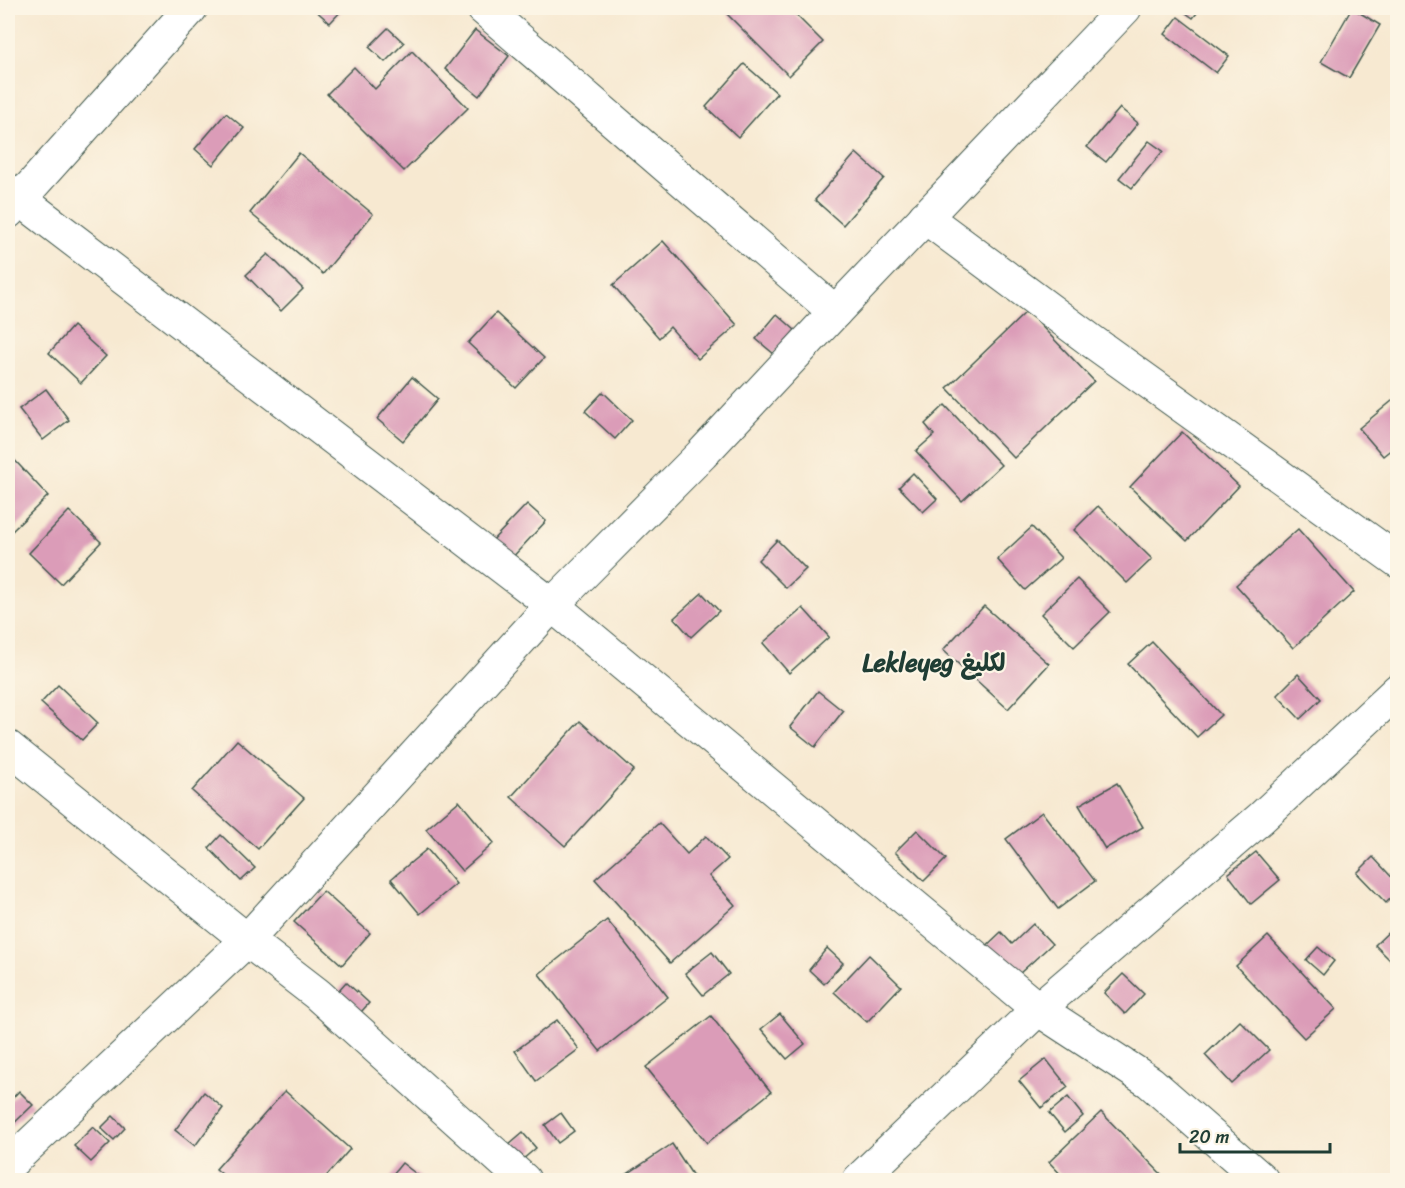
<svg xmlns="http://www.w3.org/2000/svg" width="1405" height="1188" font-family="Sriracha,'Playpen Sans Arabic',sans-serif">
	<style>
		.building { fill: #db9cb8 }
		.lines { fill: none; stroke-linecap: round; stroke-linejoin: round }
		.minor-casing { stroke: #3f574c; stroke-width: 35 }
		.minor { stroke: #fff; stroke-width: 33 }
		.labels { text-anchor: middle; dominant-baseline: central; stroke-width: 4.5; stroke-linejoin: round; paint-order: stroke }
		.district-label { font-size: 24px; font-weight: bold; fill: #1f3d34; stroke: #fcf5e5 }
	</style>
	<rect width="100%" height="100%" fill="#fcf5e5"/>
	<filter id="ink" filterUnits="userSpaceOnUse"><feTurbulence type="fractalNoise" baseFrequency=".0167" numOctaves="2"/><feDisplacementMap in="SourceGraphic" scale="12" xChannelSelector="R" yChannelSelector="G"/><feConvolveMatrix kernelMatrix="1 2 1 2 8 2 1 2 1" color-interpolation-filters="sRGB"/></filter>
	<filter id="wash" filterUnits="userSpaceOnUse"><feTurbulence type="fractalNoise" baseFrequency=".008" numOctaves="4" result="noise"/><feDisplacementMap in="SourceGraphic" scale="24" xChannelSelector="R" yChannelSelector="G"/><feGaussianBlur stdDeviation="1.35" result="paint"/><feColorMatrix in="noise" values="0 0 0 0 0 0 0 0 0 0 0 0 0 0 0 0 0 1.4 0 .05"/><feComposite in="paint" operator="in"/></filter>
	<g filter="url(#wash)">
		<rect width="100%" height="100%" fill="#f7e9d1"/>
		<g id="blocks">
			<g class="building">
				<path d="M313 8H344L330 23Z"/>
				<path d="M733 8H789L823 42 789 76 727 14Z"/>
				<path d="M1179 8H1201L1193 18Z"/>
				<path d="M1352 8 1380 25 1349 78 1321 62Z"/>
				<path d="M1178 17 1229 56 1216 73 1165 34Z"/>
				<path d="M388 28 404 43 385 62 369 47Z"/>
				<path d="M475 30 509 56 479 96 445 69Z"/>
				<path d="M412 51 468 108 404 171 327 94 354 67 375 89Z"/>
				<path d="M744 64 777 93 738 137 706 107Z"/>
				<path d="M1120 108 1138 123 1106 162 1087 147Z"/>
				<path d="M226 113 244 128 213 165 195 149Z"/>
				<path d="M1149 141 1163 151 1132 188 1119 178Z"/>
				<path d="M299 153 373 214 323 274 250 213Z"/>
				<path d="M856 153 884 178 843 225 815 200Z"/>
				<path d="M663 241 737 325 698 359 670 327 659 338 613 285Z"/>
				<path d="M268 254 303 289 281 311 246 275Z"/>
				<path d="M1027 311 1094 381 1014 458 947 388Z"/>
				<path d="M496 313 544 358 516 388 468 343Z"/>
				<path d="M777 314 795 330 774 354 756 339Z"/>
				<path d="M73 326 106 356 81 383 49 353Z"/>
				<path d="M412 377 438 399 403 441 377 419Z"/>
				<path d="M46 389 69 420 43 440 19 409Z"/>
				<path d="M603 392 632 420 615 439 585 411Z"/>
				<path d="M1398 396V444L1383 456 1359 428Z"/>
				<path d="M945 405 1001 465 962 501 916 451 934 435 925 424Z"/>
				<path d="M1182 432 1239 486 1187 541 1130 487Z"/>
				<path d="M8 453 48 496 8 535Z"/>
				<path d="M913 473 937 499 923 512 899 487Z"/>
				<path d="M527 504 546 521 509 561 490 543Z"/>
				<path d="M1098 506 1152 559 1127 583 1074 530Z"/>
				<path d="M69 511 101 542 61 584 29 553Z"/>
				<path d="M1032 527 1061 558 1025 590 997 559Z"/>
				<path d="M1298 529 1354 592 1293 648 1236 585Z"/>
				<path d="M777 540 806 569 786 588 758 560Z"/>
				<path d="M1077 579 1110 612 1074 647 1041 614Z"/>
				<path d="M702 593 719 611 691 637 674 618Z"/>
				<path d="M984 606 1049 664 1008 709 943 650Z"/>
				<path d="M803 608 829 637 789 673 763 643Z"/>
				<path d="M1152 642 1221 715 1197 737 1128 664Z"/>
				<path d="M1298 674 1321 699 1300 719 1277 695Z"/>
				<path d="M58 685 98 723 82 740 41 703Z"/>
				<path d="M818 691 843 711 815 747 790 727Z"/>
				<path d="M580 721 634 770 565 846 511 797Z"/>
				<path d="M237 740 304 798 258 849 192 791Z"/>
				<path d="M1117 783 1143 827 1105 849 1079 805Z"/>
				<path d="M459 801 494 843 462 871 426 829Z"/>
				<path d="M1042 812 1095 881 1058 909 1006 839Z"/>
				<path d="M659 823 687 854 706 836 728 859 709 876 735 905 670 963 595 879Z"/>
				<path d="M917 830 946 859 924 881 895 852Z"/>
				<path d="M221 835 255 868 241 881 209 848Z"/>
				<path d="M427 849 456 884 420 914 391 879Z"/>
				<path d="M1256 852 1280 880 1251 904 1228 874Z"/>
				<path d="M1373 857 1398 884V891L1386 903 1357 873Z"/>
				<path d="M323 891 370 933 342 965 294 922Z"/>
				<path d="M607 920 668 997 600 1051 539 974Z"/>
				<path d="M1398 923V968L1375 945Z"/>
				<path d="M1033 924 1052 944 1009 983 980 952 1001 932 1012 944Z"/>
				<path d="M1268 936 1336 1009 1304 1038 1236 966Z"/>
				<path d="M1318 947 1334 961 1323 975 1306 960Z"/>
				<path d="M827 948 843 963 824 984 809 970Z"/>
				<path d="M712 952 729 974 703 995 685 973Z"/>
				<path d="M869 955 901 986 867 1022 834 992Z"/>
				<path d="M1123 974 1144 994 1125 1014 1104 993Z"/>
				<path d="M346 982 369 1003 353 1021 330 1000Z"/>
				<path d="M780 1014 805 1044 787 1059 761 1029Z"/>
				<path d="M711 1016 771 1092 707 1143 646 1067Z"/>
				<path d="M557 1020 579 1049 536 1081 515 1051Z"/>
				<path d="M1240 1021 1269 1050 1232 1084 1205 1055Z"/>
				<path d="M1046 1059 1068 1087 1041 1108 1019 1081Z"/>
				<path d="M19 1091 33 1105 9 1128 8 1126V1103Z"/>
				<path d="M285 1091 350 1149 323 1180H229L216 1169Z"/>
				<path d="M204 1092 223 1108 195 1146 175 1130Z"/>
				<path d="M1068 1097 1083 1116 1065 1132 1049 1113Z"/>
				<path d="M1101 1112 1167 1180H1066L1049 1162Z"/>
				<path d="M561 1113 574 1131 558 1143 545 1125Z"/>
				<path d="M113 1116 125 1128 114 1140 101 1128Z"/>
				<path d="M93 1127 110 1143 91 1162 74 1146Z"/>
				<path d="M523 1133 536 1148 522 1160 509 1145Z"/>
				<path d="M672 1144 695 1179 693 1180H630L626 1175Z"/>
				<path d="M402 1163 424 1180H388Z"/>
			</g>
		</g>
	</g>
	<g filter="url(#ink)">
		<use href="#blocks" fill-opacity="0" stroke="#3f574c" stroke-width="1.5"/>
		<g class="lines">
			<g class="minor-casing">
				<g id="minor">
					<path d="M483 8 835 312"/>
					<path d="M8 190 552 605 1038 1009 1150 1082 1262 1180"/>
					<path d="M8 212 191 8"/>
					<path d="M925 217 1093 342 1398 561"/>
					<path d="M8 747 247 940 317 994 524 1180"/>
					<path d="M8 1165 247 940 552 605 702 454 835 312 1125 8"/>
					<path d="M859 1180 1038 1009 1261 818 1398 690"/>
				</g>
			</g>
			<use href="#minor" class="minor"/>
		</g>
	</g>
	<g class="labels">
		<g class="district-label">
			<text x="934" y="663">Lekleyeg لكليغ</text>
		</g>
	</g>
	<rect width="1405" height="1188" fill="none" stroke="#fcf5e5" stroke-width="30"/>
	<path d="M1180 1143v9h150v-9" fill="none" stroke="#1f3d34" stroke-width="3"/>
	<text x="1189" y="1143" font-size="18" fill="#1f3d34" stroke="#fcf5e5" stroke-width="4.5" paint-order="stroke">20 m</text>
</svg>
